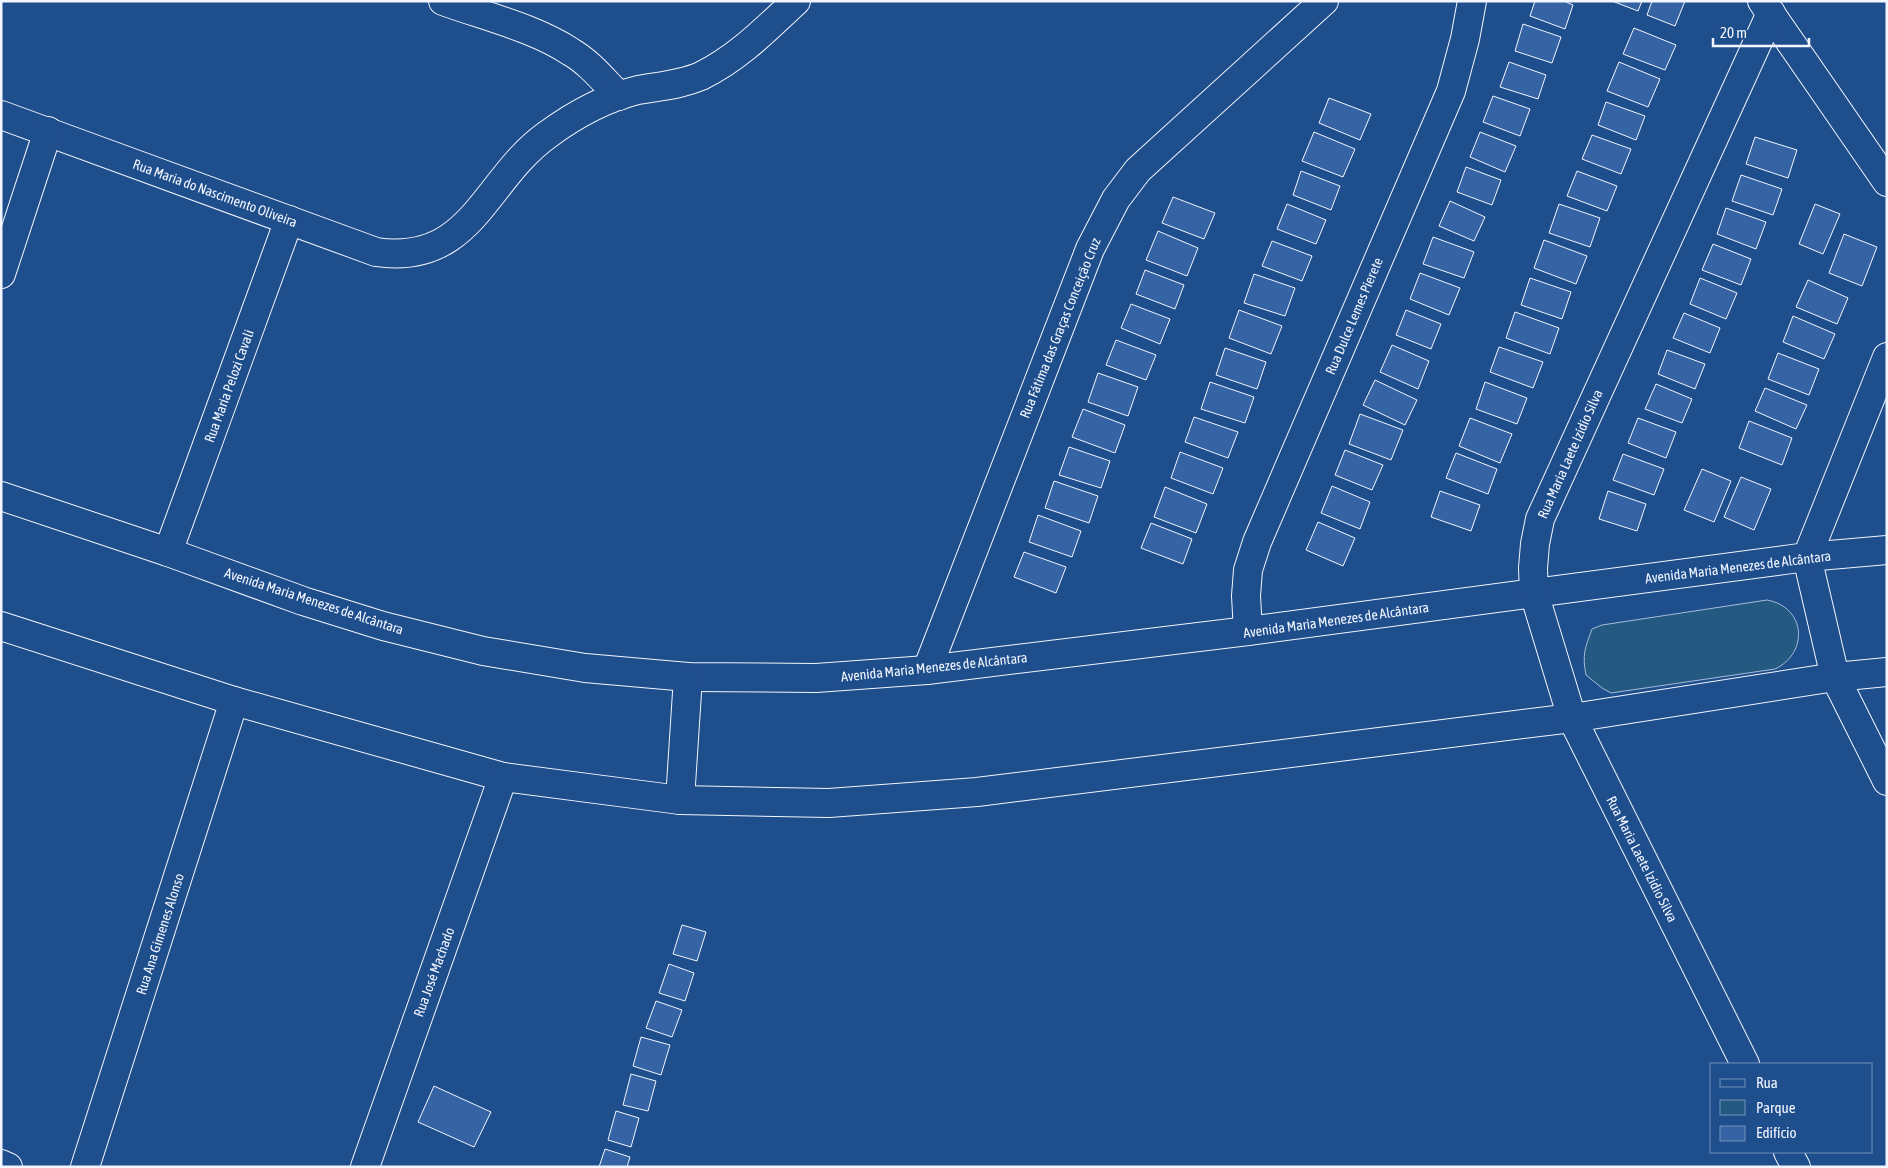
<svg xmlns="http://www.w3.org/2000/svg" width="1888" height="1168" font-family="'Asap Condensed',sans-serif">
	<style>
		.green { fill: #245a82; stroke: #a8bbd7 }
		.building { fill: #3563a3; stroke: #f2f6ff }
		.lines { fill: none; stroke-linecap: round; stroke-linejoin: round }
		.street-casing { stroke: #f2f6ff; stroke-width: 30 }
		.street { stroke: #1f4e8c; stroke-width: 28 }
		.labels { text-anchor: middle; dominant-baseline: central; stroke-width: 4; stroke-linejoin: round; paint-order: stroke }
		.street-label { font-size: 14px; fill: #f2f6ff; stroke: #1f4e8c }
	</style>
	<rect width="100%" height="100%" fill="#1f4e8c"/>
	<path class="green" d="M1767 600C1806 607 1809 653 1775 669L1611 693 1602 688 1586 675C1582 654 1585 648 1592 629L1602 625Z"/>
	<g class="building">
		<path d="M1535 1H1564L1573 5 1565 29 1530 16Z"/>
		<path d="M1612 1H1642L1638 11Z"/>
		<path d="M1652 1H1685L1675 26 1647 15Z"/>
		<path d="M1523 24 1561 37 1552 63 1515 51Z"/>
		<path d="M1634 28 1676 45 1665 70 1623 54Z"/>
		<path d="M1509 62 1546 75 1538 99 1500 87Z"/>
		<path d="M1619 62 1660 79 1648 107 1607 91Z"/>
		<path d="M1493 96 1530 109 1520 136 1483 122Z"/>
		<path d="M1329 98 1371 114 1360 140 1319 123Z"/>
		<path d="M1606 102 1645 116 1636 140 1598 125Z"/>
		<path d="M1314 132 1355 149 1343 177 1302 161Z"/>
		<path d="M1480 132 1516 146 1505 172 1470 157Z"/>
		<path d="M1592 135 1631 149 1621 174 1582 159Z"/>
		<path d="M1755 137 1797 150 1788 178 1746 164Z"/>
		<path d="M1466 167 1501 180 1492 205 1457 192Z"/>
		<path d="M1301 171 1340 186 1331 210 1293 195Z"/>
		<path d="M1577 171 1617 186 1607 211 1567 196Z"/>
		<path d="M1741 175 1782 189 1773 215 1732 201Z"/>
		<path d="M1173 197 1215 213 1204 239 1162 223Z"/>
		<path d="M1450 201 1485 217 1474 241 1439 226Z"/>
		<path d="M1287 204 1326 220 1316 244 1277 229Z"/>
		<path d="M1559 204 1600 218 1590 247 1549 233Z"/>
		<path d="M1815 204 1840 214 1823 254 1799 244Z"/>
		<path d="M1726 208 1766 222 1756 249 1717 234Z"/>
		<path d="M1158 231 1198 248 1187 276 1146 260Z"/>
		<path d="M1844 234 1877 247 1862 286 1829 273Z"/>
		<path d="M1433 237 1474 252 1464 278 1423 264Z"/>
		<path d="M1544 240 1587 256 1576 284 1534 268Z"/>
		<path d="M1272 241 1312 256 1302 281 1262 266Z"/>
		<path d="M1713 244 1751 259 1741 285 1702 270Z"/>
		<path d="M1145 270 1184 285 1175 309 1136 294Z"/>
		<path d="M1420 273 1460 288 1449 315 1410 299Z"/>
		<path d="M1254 274 1295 288 1285 316 1244 303Z"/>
		<path d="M1530 278 1571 292 1562 319 1521 305Z"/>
		<path d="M1700 278 1737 293 1726 319 1690 304Z"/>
		<path d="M1808 280 1848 298 1837 324 1796 307Z"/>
		<path d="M1131 304 1170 319 1160 344 1121 328Z"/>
		<path d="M1239 310 1282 326 1271 354 1229 338Z"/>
		<path d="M1406 310 1441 324 1431 349 1396 335Z"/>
		<path d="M1515 312 1559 328 1550 354 1506 338Z"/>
		<path d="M1684 313 1720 328 1710 353 1673 338Z"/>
		<path d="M1793 316 1835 334 1824 359 1783 342Z"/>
		<path d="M1116 340 1156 355 1146 380 1106 365Z"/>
		<path d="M1392 345 1429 361 1418 389 1380 372Z"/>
		<path d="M1499 347 1543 362 1533 388 1490 372Z"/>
		<path d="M1225 348 1266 362 1257 389 1216 375Z"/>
		<path d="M1667 350 1705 364 1695 389 1658 374Z"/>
		<path d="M1778 353 1819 369 1809 395 1768 379Z"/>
		<path d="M1098 373 1138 387 1128 416 1088 402Z"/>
		<path d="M1375 380 1417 400 1405 425 1363 405Z"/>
		<path d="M1210 382 1254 397 1245 423 1201 409Z"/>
		<path d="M1485 382 1527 398 1517 424 1476 409Z"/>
		<path d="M1656 384 1692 399 1682 423 1645 409Z"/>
		<path d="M1765 388 1807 405 1796 429 1755 411Z"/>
		<path d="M1083 409 1125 425 1115 453 1072 437Z"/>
		<path d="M1360 414 1403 430 1391 460 1349 444Z"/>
		<path d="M1194 417 1238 432 1228 458 1185 442Z"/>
		<path d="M1470 418 1512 434 1500 463 1459 446Z"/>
		<path d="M1638 418 1676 432 1666 458 1628 443Z"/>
		<path d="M1749 421 1792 438 1782 465 1739 448Z"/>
		<path d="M1069 447 1110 461 1101 488 1059 475Z"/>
		<path d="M1345 450 1383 465 1372 490 1335 475Z"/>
		<path d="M1180 452 1223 468 1213 494 1171 478Z"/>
		<path d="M1456 453 1497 469 1488 494 1446 478Z"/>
		<path d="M1623 454 1664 469 1654 495 1613 480Z"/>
		<path d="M1702 469 1731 481 1714 522 1684 510Z"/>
		<path d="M1741 477 1771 489 1754 530 1724 517Z"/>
		<path d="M1054 481 1098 496 1089 523 1045 508Z"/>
		<path d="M1332 486 1370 502 1360 529 1321 513Z"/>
		<path d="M1165 487 1207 504 1196 533 1154 517Z"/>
		<path d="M1440 491 1480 505 1471 531 1431 517Z"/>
		<path d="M1608 491 1646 504 1637 531 1599 519Z"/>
		<path d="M1038 515 1081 531 1072 557 1029 542Z"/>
		<path d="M1318 522 1355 538 1343 566 1306 550Z"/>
		<path d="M1151 523 1192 539 1183 564 1141 548Z"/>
		<path d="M1024 552 1066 567 1056 593 1014 577Z"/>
		<path d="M682 925 706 932 697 961 673 954Z"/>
		<path d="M669 964 694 973 685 1001 659 993Z"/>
		<path d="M656 1001 682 1010 672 1037 646 1028Z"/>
		<path d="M641 1037 670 1045 661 1075 633 1066Z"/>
		<path d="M631 1074 656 1081 648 1111 623 1105Z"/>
		<path d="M434 1086 491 1112 474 1147 418 1122Z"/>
		<path d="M616 1111 639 1118 631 1147 608 1140Z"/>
		<path d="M605 1149 630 1157 627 1167H599Z"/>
	</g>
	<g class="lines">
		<g class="street-casing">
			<g id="street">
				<path d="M443 1C484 16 535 28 571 52 590 63 604 81 619 96"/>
				<path d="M1762 1 1887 182"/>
				<path d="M1 115 376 252C472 266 484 180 547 135 574 115 605 98 638 90 660 86 680 85 701 76 738 58 766 29 796 1"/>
				<path d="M1 274 48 131"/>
				<path d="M1887 357 1807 557 1835 677 1887 781"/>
				<path d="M1 496 168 552 303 601 383 626 483 651 585 668 688 677 816 678 927 670 1248 631 1807 557 1887 550"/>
				<path d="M168 552 289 220"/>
				<path d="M1 626 234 701 503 777 680 800 829 803 977 792 1572 718 1835 677 1887 672"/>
				<path d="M1248 631 1246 596 1248 570 1257 542 1451 91 1465 39 1472 1"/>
				<path d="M927 670 1090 249 1116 199 1138 170 1324 1"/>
				<path d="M680 800 688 677"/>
				<path d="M1745 1064 1572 718 1534 593 1533 568 1535 544 1540 519 1771 13"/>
				<path d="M1788 1152 1796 1167"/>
				<path d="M1 1164 8 1167"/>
				<path d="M85 1167 234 701"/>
				<path d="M365 1167 503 777"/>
			</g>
		</g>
		<use href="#street" class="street"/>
	</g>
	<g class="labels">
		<g class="street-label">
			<text transform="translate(215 193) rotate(20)">Rua Maria do Nascimento Oliveira</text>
			<text transform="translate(1354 316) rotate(-67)">Rua Dulce Lemes Pierete</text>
			<text transform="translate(1060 328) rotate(-68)">Rua Fátima das Graças Conceição Cruz</text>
			<text transform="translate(229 386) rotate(-70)">Rua Maria Pelozi Cavali</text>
			<text transform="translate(1570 454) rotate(-66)">Rua Maria Laete Izídio Silva</text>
			<text transform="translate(1738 567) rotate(-7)">Avenida Maria Menezes de Alcântara</text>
			<text transform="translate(314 601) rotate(18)">Avenida Maria Menezes de Alcântara</text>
			<text transform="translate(1336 620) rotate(-8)">Avenida Maria Menezes de Alcântara</text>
			<text transform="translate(934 667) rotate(-6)">Avenida Maria Menezes de Alcântara</text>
			<text transform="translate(1642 859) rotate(63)">Rua Maria Laete Izídio Silva</text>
			<text transform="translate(160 934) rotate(-72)">Rua Ana Gimenes Alonso</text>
			<text transform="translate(434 972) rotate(-70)">Rua José Machado</text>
		</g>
	</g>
	<rect width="1888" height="1168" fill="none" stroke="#f2f6ff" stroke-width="5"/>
	<rect x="1710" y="1063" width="162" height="90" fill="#1f4e8c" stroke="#7391ba"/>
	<rect x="1720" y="1079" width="25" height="8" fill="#1f4e8c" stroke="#7391ba"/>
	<text x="1756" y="1088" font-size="15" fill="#f2f6ff">Rua</text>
	<rect x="1720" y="1100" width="25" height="15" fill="#245a82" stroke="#7391ba"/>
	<text x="1756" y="1113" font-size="15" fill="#f2f6ff">Parque</text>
	<rect x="1720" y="1126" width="25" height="15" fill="#3563a3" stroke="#7391ba"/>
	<text x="1756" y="1138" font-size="15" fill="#f2f6ff">Edifício</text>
	<path d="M1713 38v8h96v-8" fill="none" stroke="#f2f6ff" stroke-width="2.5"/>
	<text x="1720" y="38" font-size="15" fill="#f2f6ff" stroke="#1f4e8c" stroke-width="4" paint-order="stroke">20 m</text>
</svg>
